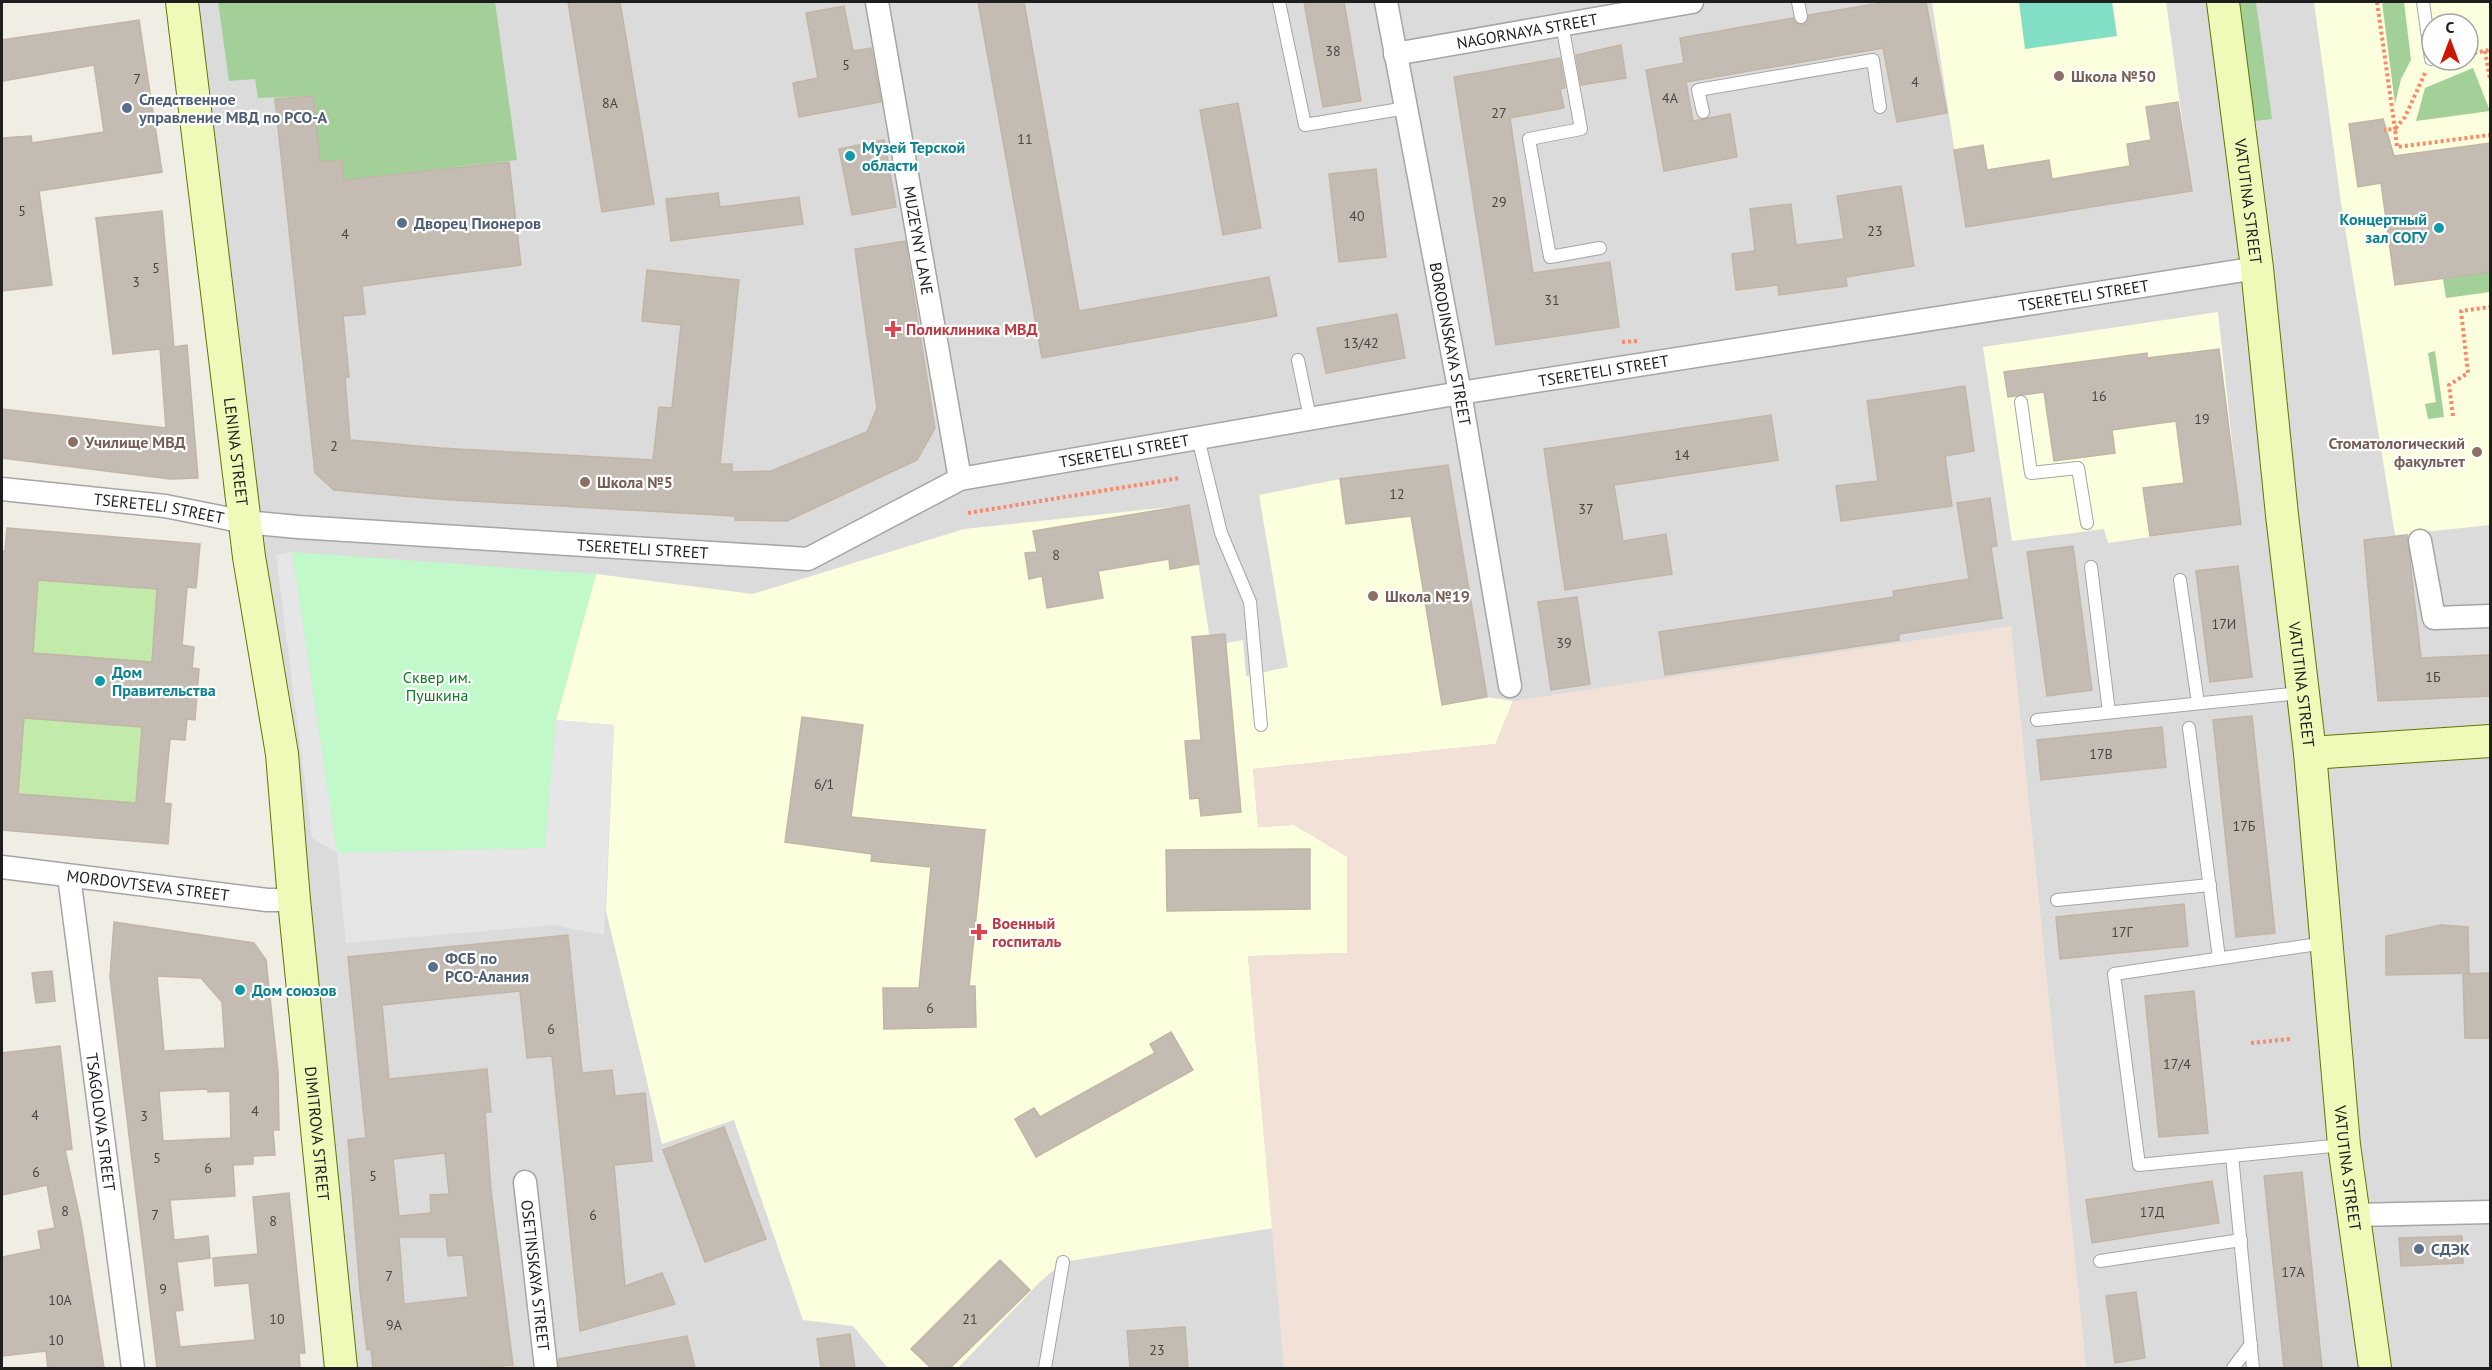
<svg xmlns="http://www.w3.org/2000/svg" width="2492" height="1370" font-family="'PT Sans',sans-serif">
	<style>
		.residential { fill: #dcdbdb; fill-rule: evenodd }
		.education { fill: #fbffdd; fill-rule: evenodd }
		.military { fill: #f1e1d7 }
		.grass { fill: #c2eaaa }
		.forest { fill: #a3cf99 }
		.park { fill: #c1f9cb }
		.pitch { fill: #82dfc5 }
		.parking { fill: #e6e6e6 }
		.building { fill: #c4bcb3; stroke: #c1b5a6; stroke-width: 1.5; fill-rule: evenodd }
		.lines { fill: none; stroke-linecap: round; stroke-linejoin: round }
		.lane-casing { stroke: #a5a5a5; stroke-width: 14 }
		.street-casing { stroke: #a5a5a5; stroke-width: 25 }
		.secondary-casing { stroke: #5e7605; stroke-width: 34 }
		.path { stroke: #fa886a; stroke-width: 4; stroke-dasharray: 3 3; stroke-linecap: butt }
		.lane { stroke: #fff; stroke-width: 12 }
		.street { stroke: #fff; stroke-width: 22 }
		.secondary { stroke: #effab8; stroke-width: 32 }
		.education-dot { fill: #8d6e63; stroke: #fff; stroke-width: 2 }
		.service-dot { fill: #5c6f8a; stroke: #fff; stroke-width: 2 }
		.culture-dot { fill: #0f9aa8; stroke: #fff; stroke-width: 2 }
		.health-dot { fill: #e0444e; stroke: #fff; stroke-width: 2 }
		.labels { text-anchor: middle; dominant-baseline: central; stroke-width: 4.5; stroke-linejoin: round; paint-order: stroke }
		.number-label { font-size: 14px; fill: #484643 }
		.street-label { font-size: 16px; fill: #1e1e1e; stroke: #fff }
		.education-label { font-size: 16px; font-weight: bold; fill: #785e54; stroke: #fff; text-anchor: start }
		.service-label { font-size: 16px; font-weight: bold; fill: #4e5e75; stroke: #fff; text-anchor: start }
		.culture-label { font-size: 16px; font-weight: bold; fill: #0d838f; stroke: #fff; text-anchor: start }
		.health-label { font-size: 16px; font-weight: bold; fill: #be3a42; stroke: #fff; text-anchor: start }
		.park-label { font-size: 16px; fill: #0b7d21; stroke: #fff }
	</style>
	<rect width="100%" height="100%" fill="#efede4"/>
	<path class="residential" d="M182 2H2490V1368H2086L2011 627 1273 1228 1284 1368H341ZM2432 24H2468V60H2432Z"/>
	<g class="education">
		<path d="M1932 2H2166L2192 191 1966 227Z"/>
		<path d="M2314 2H2490V525L2395 535 2341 203ZM2432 24H2468V60H2432Z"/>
		<path d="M2218 312 2241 524 2108 543 2104 529 2012 541 1983 347Z"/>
		<path d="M1340 479 1346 524 1455 511 1487 697 1513 701 1496 744 1253 769 1258 827 1294 825 1347 856V953L1248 956 1273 1228 1063 1262 1040 1282 958 1368H888L853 1326 803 1320 734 1120 662 1144 606 911 614 725 556 720 596 574 753 594 964 529 1189 505 1211 646 1243 640 1246 676 1288 667 1259 495Z"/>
	</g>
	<path class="military" d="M2011 626 2086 1368H1284L1248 956 1347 953V857L1294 825 1258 827 1253 769 1495 744 1513 701Z"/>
	<g class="grass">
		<path d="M38 580 157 589 152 662 33 653Z"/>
		<path d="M24 718 142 727 136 803 18 794Z"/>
	</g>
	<g class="forest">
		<path d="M218 2H495L517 160 344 180 320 162 313 96 258 98 255 79 229 81Z"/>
		<path d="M2238 2H2256L2272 119 2254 121Z"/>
		<path d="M2382 2H2404L2411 60 2401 79 2395 104Z"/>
		<path d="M2473 68 2490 111 2416 121 2425 88Z"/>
		<path d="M2490 272V292L2446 298 2443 279Z"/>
		<path d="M2435 351 2444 417 2428 419 2425 404 2436 402 2428 353Z"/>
	</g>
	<path class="park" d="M292 552 596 574 556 720 545 848 337 853Z"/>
	<path class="pitch" d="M2019 2H2112L2117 36 2025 49Z"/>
	<path class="parking" d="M292 552 337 853 545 848 556 720 614 725 604 935 553 925 346 943 337 853 312 838 276 555Z"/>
	<g class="building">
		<path d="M568 2H620L654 204 602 212Z"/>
		<path d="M978 2H1024L1079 311 1269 277 1277 316 1042 358Z"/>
		<path d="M1304 2H1344L1361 101 1323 107Z"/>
		<path d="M1887 2H1926L1947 113 1897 122 1883 48 1686 82 1693 121 1730 114 1737 157 1664 171 1646 70 1684 63 1680 38 1793 18 1795 23 1802 25 1807 23 1809 15Z"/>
		<path d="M844 6 853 51 871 48 881 102 799 117 793 83 818 78 806 13Z"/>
		<path d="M139 20 162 172 39 191 52 285 2 291V138L31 136 32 143 104 132 94 65 2 81V40Z"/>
		<path d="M1621 45 1626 78 1581 85 1576 55Z"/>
		<path d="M1560 58 1565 88 1560 89 1564 108 1510 118 1533 273 1610 262 1619 327 1496 345 1454 77Z"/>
		<path d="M313 96 320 162 342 160 344 180 509 162 521 265 362 286 365 314 343 316 349 377 345 378 350 440 441 448 653 460 659 407 672 408 681 325 642 321 647 270 739 280 720 464H732V472L771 471 867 432 877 408 855 249 905 241 935 428 917 460 787 521 735 520V516L437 499 334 490 315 473 275 99Z"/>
		<path d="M2178 102 2192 191 1966 227 1954 150 1983 145 1987 170 2049 160 2052 179 2130 166 2127 144 2151 140 2146 107Z"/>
		<path d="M1238 103 1261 228 1223 235 1200 110Z"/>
		<path d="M2383 119 2394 156 2490 143V272L2395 285 2381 183 2358 187 2349 124Z"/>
		<path d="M884 140 896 207 852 215 839 149Z"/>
		<path d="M1376 169 1386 257 1339 262 1329 174Z"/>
		<path d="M1901 186 1914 266 1846 277 1847 286 1779 295 1778 285 1736 290 1732 254 1755 251 1750 209 1791 204 1796 245 1844 239 1837 196Z"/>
		<path d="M718 193 720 207 799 197 803 224 671 241 666 199Z"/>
		<path d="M162 211 174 347 187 345 198 478 170 479 2 458V409L166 428 160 349 113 354 96 218Z"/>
		<path d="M1397 314 1405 358 1326 373 1317 328Z"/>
		<path d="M2219 349 2241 524 2150 536 2143 488 2184 483 2176 421 2112 430 2115 453 2054 461 2044 392 2008 397 2004 372 2147 353V358Z"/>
		<path d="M1965 386 1974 451 1945 456 1952 506 1841 521 1836 486 1878 481 1867 401Z"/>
		<path d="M1771 415 1778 460 1614 485 1623 541 1666 534 1672 574 1565 590 1544 449Z"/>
		<path d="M1448 465 1487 697 1442 705 1411 516 1346 524 1340 479Z"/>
		<path d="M1990 498 1997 546 1991 547 2002 618 1899 634V640L1665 675 1659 632 1894 597 1893 591 1969 579 1957 503Z"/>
		<path d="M1189 505 1199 564 1170 569 1169 559 1098 571 1103 598 1047 608 1042 576 1029 579 1025 553 1037 552 1033 531Z"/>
		<path d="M7 528 200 544 196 588 187 587 182 645 194 647 192 668 199 669 195 720 187 719 185 740 170 739 164 803 171 804 168 844 2 830V551H5ZM38 580 157 589 152 662 33 653ZM24 718 142 727 136 803 18 794Z"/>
		<path d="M2407 535 2421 658 2490 655V696L2378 701 2364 540Z"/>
		<path d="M2073 546 2092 690 2047 696 2027 552Z"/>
		<path d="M2238 566 2252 677 2210 682 2196 571Z"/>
		<path d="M1577 597 1590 684 1551 690 1538 602Z"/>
		<path d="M1225 634 1241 812 1201 816 1199 798 1190 799 1185 741 1201 740 1192 637Z"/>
		<path d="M2252 716 2275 933 2236 937 2213 720Z"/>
		<path d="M802 717 863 725 851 817 985 830 969 986H975L976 1027 884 1029 883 988H919L931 867 871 861 872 854 785 842Z"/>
		<path d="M2162 727 2166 767 2041 780 2037 740Z"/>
		<path d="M1310 849V909L1167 911 1166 850Z"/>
		<path d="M2184 904 2188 946 2060 959 2056 917Z"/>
		<path d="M114 922 254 943 266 960 278 1072 279 1130H273L275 1155 253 1156V1164L233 1165 235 1196 170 1200 174 1240 208 1236 210 1258 177 1262 183 1310 175 1311 180 1347 255 1340 249 1283 215 1286 213 1258 258 1254 253 1197 289 1193 305 1353H299L300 1368H157L110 977ZM157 976 201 978 222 1002 225 1048 164 1051ZM208 1089V1092L230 1091 231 1138 163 1141 159 1091Z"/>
		<path d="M2441 925 2468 927 2469 973 2386 975V936Z"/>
		<path d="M568 935 582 1073 612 1070 615 1096 645 1093 652 1161 614 1165 625 1286 662 1273 675 1304 580 1331 552 1056 527 1058 520 991 382 1005 389 1079 487 1069 491 1112H485L491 1191 513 1365 478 1368H373L371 1349 367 1350 360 1291 348 1140 366 1138 348 957ZM445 1153 449 1194 430 1195 431 1213 399 1216 393 1159ZM399 1237H446L448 1256 463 1255 468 1297 404 1304Z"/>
		<path d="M52 971 55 1001 36 1003 32 973Z"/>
		<path d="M2490 973V1038H2465L2463 974Z"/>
		<path d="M2194 991 2208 1133 2159 1137 2145 996Z"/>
		<path d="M1171 1032 1193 1070 1036 1157 1015 1119 1034 1108 1040 1117 1155 1053 1150 1044Z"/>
		<path d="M60 1046 72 1149 65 1150 81 1223 104 1368H48L46 1351 2 1356V1257L41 1249 38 1231 55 1228 47 1185 2 1195V1053Z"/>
		<path d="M724 1127 766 1239 705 1262 663 1150Z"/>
		<path d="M2302 1172 2322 1368H2284L2264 1176Z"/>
		<path d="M2212 1181 2219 1223 2092 1243 2086 1200Z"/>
		<path d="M2462 1236 2463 1263 2401 1266 2399 1238Z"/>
		<path d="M1000 1260 1030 1290 950 1368H931L911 1349Z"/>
		<path d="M2136 1292 2145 1358 2115 1363 2106 1296Z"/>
		<path d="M1185 1327 1188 1368H1130L1127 1331Z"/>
		<path d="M850 1334 855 1368H821L817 1339Z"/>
		<path d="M687 1336 695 1368H559V1359Z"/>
	</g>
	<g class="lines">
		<g class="lane-casing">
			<g id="lane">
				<path d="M1279 2 1305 125 1406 108"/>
				<path d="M1798 2 1801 17"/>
				<path d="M2423 2 2431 59"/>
				<path d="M1562 24 1581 129 1529 139 1550 257 1600 248"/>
				<path d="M1703 112 1698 90 1873 60 1880 107"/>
				<path d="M1298 360 1310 418"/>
				<path d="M2021 402 2031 473 2078 468 2087 523"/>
				<path d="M1198 438 1221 533 1250 602 1261 725"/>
				<path d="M2091 567 2109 712"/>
				<path d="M2180 580 2198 703"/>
				<path d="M2037 720 2301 693"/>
				<path d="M2189 728 2219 958"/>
				<path d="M2057 900 2210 885"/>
				<path d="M2325 943 2114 974 2139 1165 2343 1145"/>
				<path d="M2232 1156 2253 1368"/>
				<path d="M2100 1261 2241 1240"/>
				<path d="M1045 1368 1063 1262"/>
				<path d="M2233 1368 2251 1344"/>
			</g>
		</g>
		<g class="street-casing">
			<g id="street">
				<path id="s1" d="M877 2 960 479"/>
				<path id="s2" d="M1386 2 1460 393 1510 686"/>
				<path id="s3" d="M1395 54 1692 2"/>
				<path id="s4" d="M2 489 165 506 245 522 298 527 808 559 960 479 1460 393 2257 268"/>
				<path d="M2420 541 2434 618 2490 616"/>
				<path id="s5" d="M2 867 267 900H294"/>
				<path id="s6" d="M69 876 133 1368"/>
				<path id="s7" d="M525 1182 546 1368"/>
				<path d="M2354 1215 2490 1212"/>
			</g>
		</g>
		<g class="secondary-casing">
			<g id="secondary">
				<path id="s8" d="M182 2 249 557 282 754 294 900 341 1368"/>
				<path id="s9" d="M2223 2 2257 268 2282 515 2310 753 2344 1145 2375 1368"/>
				<path d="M2310 753 2490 741"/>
			</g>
		</g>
		<g class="path">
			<path d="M2377 2 2395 129 2384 130"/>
			<path d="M2485 51 2490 79"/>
			<path d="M2468 54 2490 50"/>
			<path d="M2425 73 2405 117 2395 129 2397 147 2490 135"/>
			<path d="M1622 342 1637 341"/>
			<path d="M2453 416 2449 385 2468 373 2461 311 2490 307"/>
			<path d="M968 513 1180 478"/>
			<path d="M2251 1043 2290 1039"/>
		</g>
		<use href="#lane" class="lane"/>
		<use href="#street" class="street"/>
		<use href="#secondary" class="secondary"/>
	</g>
	<g class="education-dot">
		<circle cx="2059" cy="76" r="6"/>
		<circle cx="73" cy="442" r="6"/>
		<circle cx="2477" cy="452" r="6"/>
		<circle cx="585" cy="482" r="6"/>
		<circle cx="1373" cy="596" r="6"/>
	</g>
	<g class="service-dot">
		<circle cx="127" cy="108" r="6"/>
		<circle cx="402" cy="223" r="6"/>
		<circle cx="433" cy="967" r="6"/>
		<circle cx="2419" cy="1249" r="6"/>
	</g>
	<g class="culture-dot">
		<circle cx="850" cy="156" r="6"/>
		<circle cx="2439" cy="228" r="6"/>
		<circle cx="100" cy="681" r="6"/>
		<circle cx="240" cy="990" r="6"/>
	</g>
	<g class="health-dot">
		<path d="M890 320h6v6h6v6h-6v6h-6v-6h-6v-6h6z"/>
		<path d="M976 923h6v6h6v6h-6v6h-6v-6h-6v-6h6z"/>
	</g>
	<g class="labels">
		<g class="number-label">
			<text x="1333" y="51">38</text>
			<text x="846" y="65">5</text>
			<text x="137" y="79">7</text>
			<text x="1915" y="82">4</text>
			<text x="1670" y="98">4А</text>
			<text x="610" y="103">8А</text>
			<text x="1499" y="113">27</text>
			<text x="1025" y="139">11</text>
			<text x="1499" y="202">29</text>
			<text x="22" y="211">5</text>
			<text x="1357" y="216">40</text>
			<text x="1875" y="231">23</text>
			<text x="345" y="234">4</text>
			<text x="156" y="268">5</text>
			<text x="136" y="282">3</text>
			<text x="1552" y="300">31</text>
			<text x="1361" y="343">13/42</text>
			<text x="2099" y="396">16</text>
			<text x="2202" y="419">19</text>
			<text x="334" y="446">2</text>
			<text x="1682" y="455">14</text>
			<text x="1397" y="494">12</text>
			<text x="1586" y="509">37</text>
			<text x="1056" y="555">8</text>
			<text x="2224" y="624">17И</text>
			<text x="1564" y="643">39</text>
			<text x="2433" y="677">1Б</text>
			<text x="2101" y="754">17В</text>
			<text x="824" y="784">6/1</text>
			<text x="2244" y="826">17Б</text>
			<text x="2122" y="932">17Г</text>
			<text x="930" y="1008">6</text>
			<text x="551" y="1029">6</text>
			<text x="2177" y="1064">17/4</text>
			<text x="255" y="1111">4</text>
			<text x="35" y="1115">4</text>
			<text x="144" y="1116">3</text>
			<text x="157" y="1158">5</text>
			<text x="208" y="1168">6</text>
			<text x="36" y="1172">6</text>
			<text x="373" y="1176">5</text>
			<text x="65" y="1211">8</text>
			<text x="2152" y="1212">17Д</text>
			<text x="155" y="1215">7</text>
			<text x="593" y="1215">6</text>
			<text x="273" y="1221">8</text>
			<text x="2293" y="1272">17А</text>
			<text x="389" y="1276">7</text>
			<text x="163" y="1289">9</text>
			<text x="60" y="1300">10А</text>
			<text x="277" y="1319">10</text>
			<text x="970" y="1319">21</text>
			<text x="394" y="1325">9А</text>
			<text x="56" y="1340">10</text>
			<text x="1157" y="1350">23</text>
		</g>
		<g class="street-label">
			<text stroke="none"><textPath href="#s3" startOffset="134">NAGORNAYA STREET</textPath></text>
			<text stroke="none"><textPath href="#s9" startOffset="201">VATUTINA STREET</textPath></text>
			<text stroke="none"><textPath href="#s1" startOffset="242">MUZEYNY LANE</textPath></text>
			<text stroke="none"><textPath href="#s4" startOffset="2120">TSERETELI STREET</textPath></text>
			<text stroke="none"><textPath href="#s2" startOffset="348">BORODINSKAYA STREET</textPath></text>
			<text stroke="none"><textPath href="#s4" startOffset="1634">TSERETELI STREET</textPath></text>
			<text stroke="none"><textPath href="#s8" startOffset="453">LENINA STREET</textPath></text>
			<text stroke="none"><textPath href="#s4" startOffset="1148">TSERETELI STREET</textPath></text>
			<text stroke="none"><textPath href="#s4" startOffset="158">TSERETELI STREET</textPath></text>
			<text stroke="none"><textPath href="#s4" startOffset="644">TSERETELI STREET</textPath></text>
			<text stroke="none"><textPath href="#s9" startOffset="687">VATUTINA STREET</textPath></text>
			<text stroke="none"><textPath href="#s5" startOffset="147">MORDOVTSEVA STREET</textPath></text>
			<text stroke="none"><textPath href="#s6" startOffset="248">TSAGOLOVA STREET</textPath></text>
			<text stroke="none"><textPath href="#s8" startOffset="1140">DIMITROVA STREET</textPath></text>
			<text stroke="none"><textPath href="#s9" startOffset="1173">VATUTINA STREET</textPath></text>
			<text stroke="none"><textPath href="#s7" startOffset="94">OSETINSKAYA STREET</textPath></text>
		</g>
		<g class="education-label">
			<text x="2071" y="76">Школа №50</text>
			<text x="85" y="442">Училище МВД</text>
			<text x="2465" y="443" text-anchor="end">Стоматологический<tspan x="2465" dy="18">факультет</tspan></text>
			<text x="597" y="482">Школа №5</text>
			<text x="1385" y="596">Школа №19</text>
		</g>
		<g class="service-label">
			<text x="139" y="99">Следственное<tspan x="139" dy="18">управление МВД по РСО-А</tspan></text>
			<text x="414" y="223">Дворец Пионеров</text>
			<text x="445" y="958">ФСБ по<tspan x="445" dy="18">РСО-Алания</tspan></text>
			<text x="2431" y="1249">СДЭК</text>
		</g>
		<g class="culture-label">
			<text x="862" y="147">Музей Терской<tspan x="862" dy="18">области</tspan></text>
			<text x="2427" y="219" text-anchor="end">Концертный<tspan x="2427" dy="18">зал СОГУ</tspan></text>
			<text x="112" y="672">Дом<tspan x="112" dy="18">Правительства</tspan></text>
			<text x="252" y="990">Дом союзов</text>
		</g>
		<g class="health-label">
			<text x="906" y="329">Поликлиника МВД</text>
			<text x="992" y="923">Военный<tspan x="992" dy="18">госпиталь</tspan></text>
		</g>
		<g class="park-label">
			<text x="437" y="677">Сквер им.<tspan x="437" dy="18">Пушкина</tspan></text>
		</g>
	</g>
	<rect width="2492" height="1370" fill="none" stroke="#1e1e1e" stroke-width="6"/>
	<g transform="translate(2450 42)"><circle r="28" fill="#ffffff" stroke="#a5a5a5" stroke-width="1.5"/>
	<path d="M0-4.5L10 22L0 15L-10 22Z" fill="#cc1600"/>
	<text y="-9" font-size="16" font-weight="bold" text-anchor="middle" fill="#1e1e1e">С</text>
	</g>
</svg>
